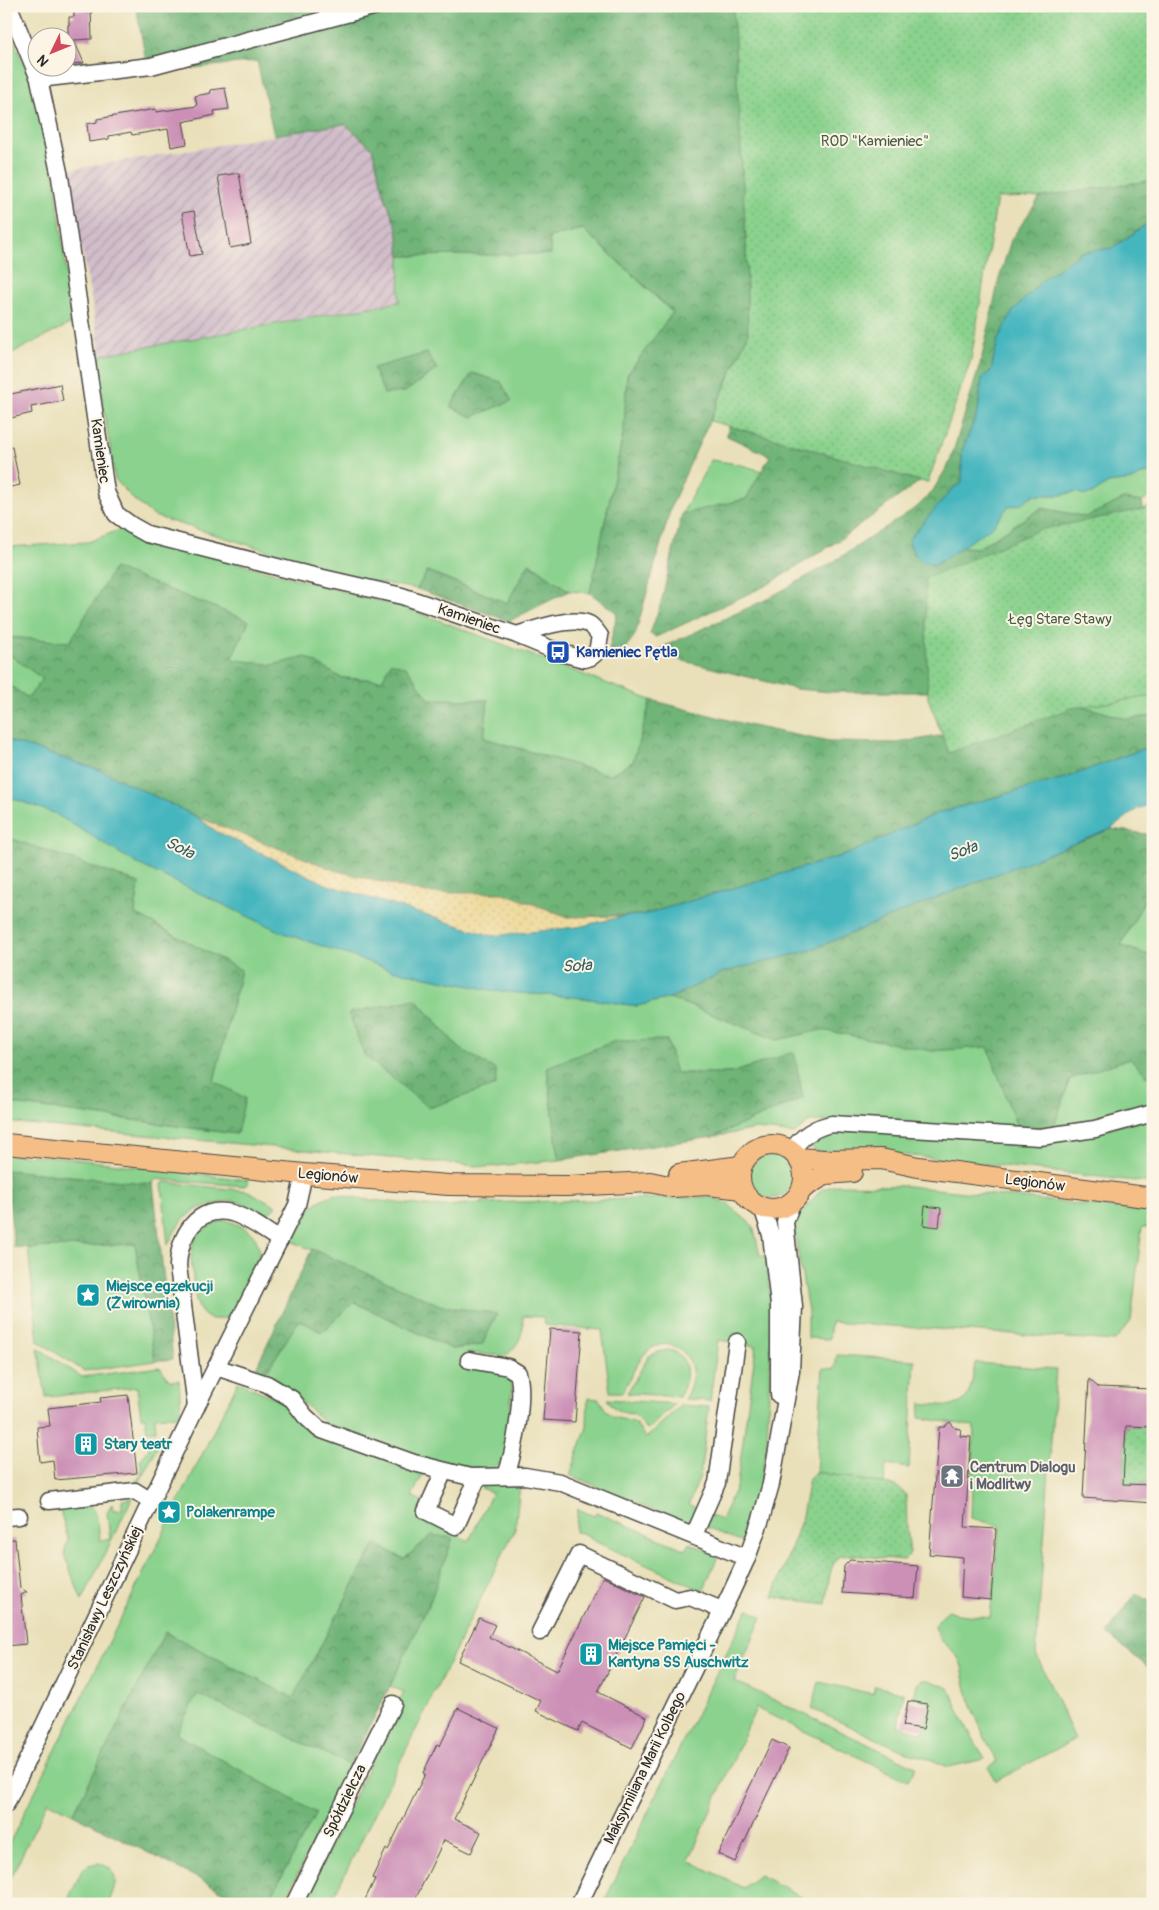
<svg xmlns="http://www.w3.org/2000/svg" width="1159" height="1910" font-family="Pangolin,sans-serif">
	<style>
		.industrial { fill: url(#industrial-furrows) }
		.grass { fill: #8ad28d; stroke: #5a7e5c; fill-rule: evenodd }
		.forest { fill: url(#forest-crowns); stroke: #4d7052 }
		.sand { fill: url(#sand-dots); stroke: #8c8264 }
		.park { fill: url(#park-dots); stroke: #5a7e5c }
		.water { fill: #45b5be; stroke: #387074 }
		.building { fill: #cc90b7 }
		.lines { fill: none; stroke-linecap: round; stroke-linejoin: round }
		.minor-casing { stroke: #484640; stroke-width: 19 }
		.major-casing { stroke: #484640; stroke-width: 22 }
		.minor { stroke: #fff; stroke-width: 16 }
		.major { stroke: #f6be87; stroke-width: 20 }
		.labels { text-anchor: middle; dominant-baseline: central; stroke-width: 4; stroke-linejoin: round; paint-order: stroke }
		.park-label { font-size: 15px; fill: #485d48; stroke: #fcf5e5 }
		.street-label { font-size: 15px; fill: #2b2b2b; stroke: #fcf5e5 }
		.transit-label { font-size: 15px; font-weight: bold; fill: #164399; stroke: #fcf5e5; text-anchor: start }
		.culture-label { font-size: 15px; font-weight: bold; fill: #0d838f; stroke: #fcf5e5; text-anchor: start }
		.worship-label { font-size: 15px; font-weight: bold; fill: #5b616d; stroke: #fcf5e5; text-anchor: start }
		.water-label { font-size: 16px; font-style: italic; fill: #345b5e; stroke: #fcf5e5 }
	</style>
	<defs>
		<pattern id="industrial-furrows" width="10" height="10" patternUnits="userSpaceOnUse" patternTransform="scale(1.25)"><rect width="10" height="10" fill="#d1bdca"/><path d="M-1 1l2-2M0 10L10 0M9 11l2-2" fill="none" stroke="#aa9aa4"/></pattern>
		<pattern id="forest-crowns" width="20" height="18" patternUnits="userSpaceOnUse" patternTransform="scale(1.25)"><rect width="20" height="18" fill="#6fb478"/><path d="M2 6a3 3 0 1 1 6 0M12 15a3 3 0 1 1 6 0" fill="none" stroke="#5b9363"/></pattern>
		<pattern id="sand-dots" width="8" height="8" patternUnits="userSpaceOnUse" patternTransform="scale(1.25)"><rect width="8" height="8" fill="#eeda9e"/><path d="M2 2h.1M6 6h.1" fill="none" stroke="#cb8" stroke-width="1.8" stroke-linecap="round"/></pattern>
		<pattern id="park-dots" width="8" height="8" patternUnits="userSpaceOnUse" patternTransform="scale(1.25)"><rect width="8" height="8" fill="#8ad28d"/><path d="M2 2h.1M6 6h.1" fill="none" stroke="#77b47a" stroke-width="1.8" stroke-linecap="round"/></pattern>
	</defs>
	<rect width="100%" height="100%" fill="#fcf5e5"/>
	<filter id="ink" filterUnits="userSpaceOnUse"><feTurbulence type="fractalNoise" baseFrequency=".02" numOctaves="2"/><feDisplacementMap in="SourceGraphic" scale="10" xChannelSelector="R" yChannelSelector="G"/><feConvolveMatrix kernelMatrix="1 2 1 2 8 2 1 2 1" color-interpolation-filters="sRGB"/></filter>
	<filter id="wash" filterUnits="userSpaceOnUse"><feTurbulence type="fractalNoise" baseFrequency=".0096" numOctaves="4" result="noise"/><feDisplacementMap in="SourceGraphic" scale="20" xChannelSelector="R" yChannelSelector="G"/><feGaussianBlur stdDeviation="1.12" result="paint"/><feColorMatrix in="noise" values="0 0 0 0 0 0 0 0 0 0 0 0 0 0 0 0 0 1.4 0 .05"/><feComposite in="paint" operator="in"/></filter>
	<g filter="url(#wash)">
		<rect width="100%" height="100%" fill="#e9e0ba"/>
		<path class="industrial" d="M345 124 372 149 385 197 397 228 400 256 399 302 101 355 68 170Z"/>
		<g class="grass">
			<path d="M6 22 38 97 55 179 72 323 12 353 6 355Z"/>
			<path d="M583 229 673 313 627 375 624 430 590 593 569 591 530 563 507 603 428 571 417 589 360 579 154 516 134 500 115 479 99 378 101 355 399 302 400 256 551 254 549 237ZM472 373 501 382 451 407V406Z"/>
			<path d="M711 460 738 464 762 471 746 499 682 514Z"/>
			<path d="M1145 473H1153V495L1142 502 1124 499 1086 517 1042 508 978 548 962 547 969 540 993 526 1008 507 1021 504 1033 495H1061L1075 492 1084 495 1092 494 1108 483 1132 480Z"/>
			<path d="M124 528 159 542 409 609 651 700 633 762 609 775 484 738 488 700 428 699 407 668 391 663 383 680 341 678 306 657 273 665 231 659 249 621 114 569 70 642 6 637V547L88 542Z"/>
			<path d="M6 652 43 679 28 698 6 683Z"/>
			<path d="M1153 678V716L1127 719 1078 705Z"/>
			<path d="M6 796 54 813 136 863 281 932 392 970 495 991 583 998 637 1006 670 998 777 1040 822 1029 932 1051 988 1046 1018 1130 811 1121 794 1134 756 1129 713 1137 802 1098 794 1053 732 1073H675L667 1040 547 1067 559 1160 487 1167 15 1123 6 1120V1103L236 1134 245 1098 214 1081 241 970 135 914 139 883 6 837ZM416 999 459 1048 349 1013Z"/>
			<path d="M1153 884V957L1121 945Z"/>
			<path d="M1130 1058 1153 1082V1105L1096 1123 1054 1126 1070 1079Z"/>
			<path d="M1153 1118V1183L862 1150 818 1152 804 1143 829 1127 1047 1142Z"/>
			<circle cx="772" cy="1176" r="22"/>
			<path d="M6 1155 59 1157 248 1180V1183L245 1186 155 1179 153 1184 6 1170Z"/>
			<path d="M165 1182 248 1191 277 1206C264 1222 250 1205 235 1201 230 1200 224 1202 220 1203 190 1207 180 1219 168 1245L162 1184Z"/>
			<path d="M837 1185 907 1186 1153 1212V1227H1142L1131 1321 1115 1341 831 1322 829 1339 808 1338V1311L794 1229 797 1217 822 1189Z"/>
			<path d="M335 1194 362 1199 435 1207 483 1203 712 1197 728 1204 753 1226 760 1255 766 1256 772 1309 767 1443 759 1491 744 1541H738L707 1527 706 1524 710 1515 721 1520 737 1485 756 1346 743 1344 744 1335 733 1334 731 1342 718 1340 710 1401 685 1399C689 1390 694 1379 692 1369 688 1350 670 1338 652 1348 636 1357 632 1379 622 1392H610L602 1330 544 1325 543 1317 523 1316C523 1336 520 1343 506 1356L468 1353 505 1373 512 1387 508 1453 493 1471 424 1459 326 1424 297 1397 254 1372 268 1369 299 1320 322 1332 354 1302 452 1349 482 1345 496 1315 442 1306 289 1240C298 1218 312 1201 335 1194Z"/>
			<path d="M224 1220C285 1235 252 1280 234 1315 200 1329 195 1306 193 1277 192 1265 189 1253 194 1242 199 1229 212 1224 224 1220Z"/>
			<path d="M135 1244 155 1361 84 1371 38 1341 28 1248Z"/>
			<path d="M38 1348 82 1377 160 1367 170 1381 179 1380 181 1412 177 1415 155 1417 156 1430 147 1431 145 1417H141L137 1387 46 1397Z"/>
			<path d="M668 1350C692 1354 689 1381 679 1397L627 1393 649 1356 657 1352Z"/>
			<path d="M837 1355 915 1360 909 1468 886 1465 884 1484 816 1472 823 1368 835 1369Z"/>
			<path d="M975 1363 1056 1369 1036 1654 1075 1739 996 1781 988 1767 997 1761C984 1738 976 1718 968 1693 964 1681 964 1666 957 1656 949 1645 937 1641 934 1626L948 1610 957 1614 990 1617 1000 1526 971 1518 974 1426 919 1418 921 1403C965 1409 969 1407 975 1363Z"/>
			<path d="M238 1382 285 1402 293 1409 307 1431 424 1472 412 1496 423 1502 417 1515 469 1541 492 1493 481 1488 483 1483 520 1484 515 1529 330 1904 310 1896 309 1891 404 1692 390 1686 431 1599 432 1535 404 1559 375 1544 293 1698 165 1632 73 1814 48 1801 6 1888V1850Z"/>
			<path d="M588 1398 599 1399 605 1409 613 1417 634 1422 646 1438 681 1405 709 1407 700 1476 689 1504 700 1510 694 1521 688 1525 570 1475 587 1427Z"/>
			<path d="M607 1399 675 1404 647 1430 634 1414C620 1413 615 1411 607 1399Z"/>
			<path d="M156 1435 157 1447 138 1485 133 1486 142 1474 140 1460 149 1449 147 1436Z"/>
			<path d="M132 1498 82 1601 64 1554 68 1539 59 1506C97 1500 96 1504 100 1540H108L110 1538 107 1513 112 1503 113 1510H122V1500Z"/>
			<path d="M578 1509 594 1516 596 1512 686 1550 690 1543 718 1556 703 1591 594 1541 582 1533 575 1532Z"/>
			<path d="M748 1609 762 1617 734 1681 916 1767 908 1781 756 1708 689 1860 743 1888 759 1875 817 1904H603Z"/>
			<path d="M923 1680H928L949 1688 967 1728 985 1759 948 1767 925 1757 908 1753 812 1709 819 1682 873 1694 875 1686 904 1693 898 1726 923 1733 930 1702 914 1697 917 1684Z"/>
			<path d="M197 1694 350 1765 283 1904H267L316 1813 176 1734Z"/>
			<path d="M99 1863C122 1871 116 1885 108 1904H66L82 1870 88 1865Z"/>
		</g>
		<g class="forest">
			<path d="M136 6H733L746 239 748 335 672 504 635 635 623 651 609 650 617 613 590 593 624 430 627 375 673 312 583 229 549 237 551 254 400 256 397 228 385 197 372 148 345 124 274 135 257 61 148 73Z"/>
			<path d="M1153 180V220L1112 248 1082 252 998 339 991 371 982 378 978 411 962 451V483L953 488 909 539C912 555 918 562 935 565L962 547 978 548 1042 508 1086 517 1124 499 1142 502 1153 553V614L945 692H831L796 689 656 654 663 647 765 600 833 562 917 507 932 492 950 462 981 361 999 279 1011 240 1040 197Z"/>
			<path d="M427 353 437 369 405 392 384 394 373 368Z"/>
			<path d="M472 373 501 382 512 401 472 417 451 407Z"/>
			<path d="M728 426 773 438 920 481 838 541 767 585 656 637 650 634 661 603 682 514 746 499 770 456 727 436Z"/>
			<path d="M529 563 569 591 509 621 417 589 427 571 507 603Z"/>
			<path d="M114 568 249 621 231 659 273 665 306 657 341 678 382 680 391 662 407 668 429 699 488 700 484 738 609 775 633 762 651 700 752 726 829 742 897 743 963 732 1078 705 1127 719 1153 716V745L1068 777 938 813 848 854 643 915 568 917 503 893H426L337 871 197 817 100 770 6 740V683L28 698 43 679 6 652V637L70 642Z"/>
			<path d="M1111 829 1153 835V884L1121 945 1153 957V1082L1130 1058 1070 1079 1054 1126 1018 1130 988 1047 932 1051 822 1030 777 1040 670 998 724 972 808 951 931 900Z"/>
			<path d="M6 837 139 883 135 914 241 970 214 1081 245 1098 237 1134 6 1103Z"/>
			<path d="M416 999 459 1048 496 1070V1085L429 1108 364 1055 349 1013Z"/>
			<path d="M667 1040 676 1073H732L794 1052 803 1098 713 1137 559 1160 547 1067 615 1041Z"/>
			<path d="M6 1170 153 1184 173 1359 155 1361 135 1244 28 1248 14 1247Z"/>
			<path d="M312 1249 442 1306 497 1314 482 1345 452 1349 354 1302 322 1332 299 1320 268 1369 254 1372Z"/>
			<path d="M432 1535 453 1538 431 1599 390 1686 350 1765 197 1694 176 1734 316 1813 267 1904H248L73 1814 165 1632 293 1698 375 1544 404 1559Z"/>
			<path d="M1136 1593 1153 1603V1671L1107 1634Z"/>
		</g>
		<path class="sand" d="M197 817 337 871 426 893H503L568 917 625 916 578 927 492 936 328 885 217 832Z"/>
		<g class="park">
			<path d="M733 6H1153V180L1040 197 997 198 971 360 928 482 920 481 773 438 710 421 748 335 746 239Z"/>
			<path d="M1153 504V696L1072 708 949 753 928 698 925 579 1039 530 1144 509Z"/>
			<path d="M1126 1426 1153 1427V1484H1123Z"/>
			<path d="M816 1472 896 1486 906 1495 907 1529 910 1554 904 1560 851 1555 839 1556C828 1567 828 1589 826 1604L773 1597 801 1521 809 1479Z"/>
		</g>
		<g class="water">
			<path d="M1153 220V473H1145L1132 480 1108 483 1092 494 1084 495 1075 492 1061 495H1033L1021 504 1008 507 993 526 935 565C918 562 912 555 909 539L953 488 962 483V451L978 411 982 378 991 371 998 339 1013 311 1044 279 1082 252 1112 248Z"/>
			<path d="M6 740 100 770 197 817 217 832 328 885 492 936 578 927 625 916 643 915 848 854 938 813 1068 777 1153 745V803L1137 809 1111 829 931 900 808 951 724 972 670 998 637 1006 583 998 495 991 392 970 281 932 136 863 54 813 6 796Z"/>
		</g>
		<g id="blocks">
			<g class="building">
				<path d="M74 10H91L92 39 74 40 84 63 68 64V25H69V17H74Z"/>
				<path d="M225 88 229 109 214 111 215 115 183 122 187 144 171 147 168 129 132 135 131 132 109 136V139L89 142 87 124 97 122V119L156 109V112L197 106 195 96 211 93 210 90Z"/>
				<path d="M239 173 251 244 230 248 218 176Z"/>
				<path d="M194 211 202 254 190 256 182 213Z"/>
				<path d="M60 384 63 401 31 407 32 413 11 418 6 395Z"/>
				<path d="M6 447H12L20 485 6 488Z"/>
				<path d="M925 1206 941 1208 939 1227 923 1225Z"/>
				<path d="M550 1329 582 1331 575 1422 543 1420Z"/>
				<path d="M1089 1379 1098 1387 1153 1389V1427L1126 1426 1123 1484 1153 1485V1503L1083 1498Z"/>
				<path d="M128 1395 137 1473 55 1480 53 1460 40 1462 37 1427 50 1426 48 1408 101 1402 100 1398Z"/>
				<path d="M950 1422 955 1428 961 1429 960 1436 971 1437 965 1527 996 1529 991 1600 961 1597 963 1557 929 1554 939 1427H944Z"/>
				<path d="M15 1539 20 1588 27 1592 21 1595 26 1644 6 1646V1540Z"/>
				<path d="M850 1560 918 1566 915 1598 842 1593 844 1566Z"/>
				<path d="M603 1577 645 1597 598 1692 647 1717 632 1748 582 1723 578 1731 536 1711 541 1701 458 1661 479 1618 495 1625 489 1637 557 1671Z"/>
				<path d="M908 1701 928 1704 923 1729 903 1726Z"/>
				<path d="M458 1708 499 1728 454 1819 481 1832 471 1853 444 1840 413 1904H363L375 1879 372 1878 386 1849 388 1850 425 1774 423 1773 437 1744 440 1746Z"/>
				<path d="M772 1740 789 1748 735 1862 718 1854Z"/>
			</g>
		</g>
	</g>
	<g filter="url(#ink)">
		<use href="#blocks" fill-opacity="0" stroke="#484640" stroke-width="1"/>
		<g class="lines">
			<g class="minor-casing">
				<g id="minor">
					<path d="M9 6 39 79 60 177 106 492 116 514 131 525 147 534 297 572 402 596 517 635 558 652 584 659 591 657 597 652 600 636C597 632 593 626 589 624 571 616 535 629 517 635"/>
					<path d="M39 79 151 66 376 6"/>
					<path d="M792 1150C802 1136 814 1127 832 1124L1040 1137 1095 1129 1153 1113"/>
					<path d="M762 1207 771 1235 779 1305V1395"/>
					<path d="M469 1360 508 1367 518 1373C525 1397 514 1453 506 1476"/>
					<path d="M216 1367 267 1384 292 1399 305 1416 319 1429 414 1463 470 1477 525 1476 560 1482 747 1558"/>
					<path d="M196 1407 178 1266C179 1236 197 1204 232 1213 249 1218 265 1231 280 1240"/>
					<path d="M444 1471 426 1511 456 1526 478 1477"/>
					<path d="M49 1501 135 1491 151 1501"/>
					<path d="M6 1517 19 1516"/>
					<path d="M694 1535 717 1483 737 1342"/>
					<path d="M540 1632 579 1554 675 1600 690 1597 722 1610"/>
					<path d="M6 1804 196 1407 297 1205 304 1174"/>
					<path d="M294 1904 393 1704"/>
					<path d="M579 1904 730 1595 747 1558 761 1519 771 1484 791 1371 794 1306 785 1222 792 1203"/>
				</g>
			</g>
			<g class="major-casing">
				<g id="major">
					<path d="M6 1144 304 1174 449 1185 568 1186 650 1182 673 1187 708 1185 742 1189"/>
					<circle cx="772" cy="1177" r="32"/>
					<path d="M799 1158 824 1160 881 1159 918 1167 1153 1198"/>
					<path d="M679 1174 741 1166"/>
					<path d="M803 1188 826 1174 852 1172"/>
				</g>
			</g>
			<use href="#minor" class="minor"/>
			<use href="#major" class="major"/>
		</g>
	</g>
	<defs>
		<g id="bus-square" transform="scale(1.25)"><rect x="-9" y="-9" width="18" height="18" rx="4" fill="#1a4fb4" stroke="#fcf5e5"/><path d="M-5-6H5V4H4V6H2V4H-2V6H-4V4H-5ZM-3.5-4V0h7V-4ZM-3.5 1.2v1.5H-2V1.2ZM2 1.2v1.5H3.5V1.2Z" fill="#fff"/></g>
		<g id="sight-square" transform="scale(1.25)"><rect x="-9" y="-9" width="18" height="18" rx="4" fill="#0f9aa8" stroke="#fcf5e5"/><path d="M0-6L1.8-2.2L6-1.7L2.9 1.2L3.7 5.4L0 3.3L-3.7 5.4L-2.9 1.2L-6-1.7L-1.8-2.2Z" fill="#fff"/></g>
		<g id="building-square" transform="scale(1.25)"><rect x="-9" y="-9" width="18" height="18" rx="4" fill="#0f9aa8" stroke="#fcf5e5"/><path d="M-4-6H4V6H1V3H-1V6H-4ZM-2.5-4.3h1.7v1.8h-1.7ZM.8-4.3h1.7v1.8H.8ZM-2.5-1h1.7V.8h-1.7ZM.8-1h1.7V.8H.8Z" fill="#fff"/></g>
		<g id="temple-square" transform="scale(1.25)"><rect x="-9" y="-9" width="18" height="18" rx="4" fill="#6b7280" stroke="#fcf5e5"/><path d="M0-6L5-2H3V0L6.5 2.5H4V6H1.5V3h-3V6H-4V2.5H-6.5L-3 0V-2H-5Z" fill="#fff"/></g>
	</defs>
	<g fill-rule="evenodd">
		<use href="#bus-square" x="558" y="652"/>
		<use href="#sight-square" x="88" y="1295"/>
		<use href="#building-square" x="86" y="1444"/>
		<use href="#temple-square" x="952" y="1476"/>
		<use href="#sight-square" x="169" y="1512"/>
		<use href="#building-square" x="591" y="1654"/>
	</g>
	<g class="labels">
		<g class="park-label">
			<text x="875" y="141">ROD "Kamieniec"</text>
			<text x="1060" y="619">Łęg Stare Stawy</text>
		</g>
		<g class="street-label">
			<text transform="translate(100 451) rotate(82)">Kamieniec</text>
			<text transform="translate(469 619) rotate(19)">Kamieniec</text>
			<text transform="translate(328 1176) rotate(5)">Legionów</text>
			<text transform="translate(1035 1183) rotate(7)">Legionów</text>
			<text transform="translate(105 1598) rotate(-65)">Stanisławy Leszczyńskiej</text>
			<text transform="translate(645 1768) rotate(-64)">Maksymiliana Marii Kolbego</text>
			<text transform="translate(345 1801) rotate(-64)">Spółdzielcza</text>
		</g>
		<g class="transit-label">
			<text x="576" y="652">Kamieniec Pętla</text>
		</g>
		<g class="culture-label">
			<text x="106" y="1286">Miejsce egzekucji<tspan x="106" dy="17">(Żwirownia)</tspan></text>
			<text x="104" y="1444">Stary teatr</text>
			<text x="186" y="1512">Polakenrampe</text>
			<text x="608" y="1645">Miejsce Pamięci -<tspan x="608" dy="17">Kantyna SS Auschwitz</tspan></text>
		</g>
		<g class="worship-label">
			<text x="970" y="1467">Centrum Dialogu<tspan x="970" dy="17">i Modlitwy</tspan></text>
		</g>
		<g class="water-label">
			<text transform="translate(180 848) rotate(26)">Soła</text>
			<text transform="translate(963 851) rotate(-21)">Soła</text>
			<text transform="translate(577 966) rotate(-3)">Soła</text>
		</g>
	</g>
	<rect width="1159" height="1910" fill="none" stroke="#fcf5e5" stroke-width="25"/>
	<g transform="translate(52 52) rotate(227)"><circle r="24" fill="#fcf5e5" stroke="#a8a49b"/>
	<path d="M0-4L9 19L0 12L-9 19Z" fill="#d1495b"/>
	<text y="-8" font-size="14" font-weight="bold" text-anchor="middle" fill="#2b2b2b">N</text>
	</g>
</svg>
